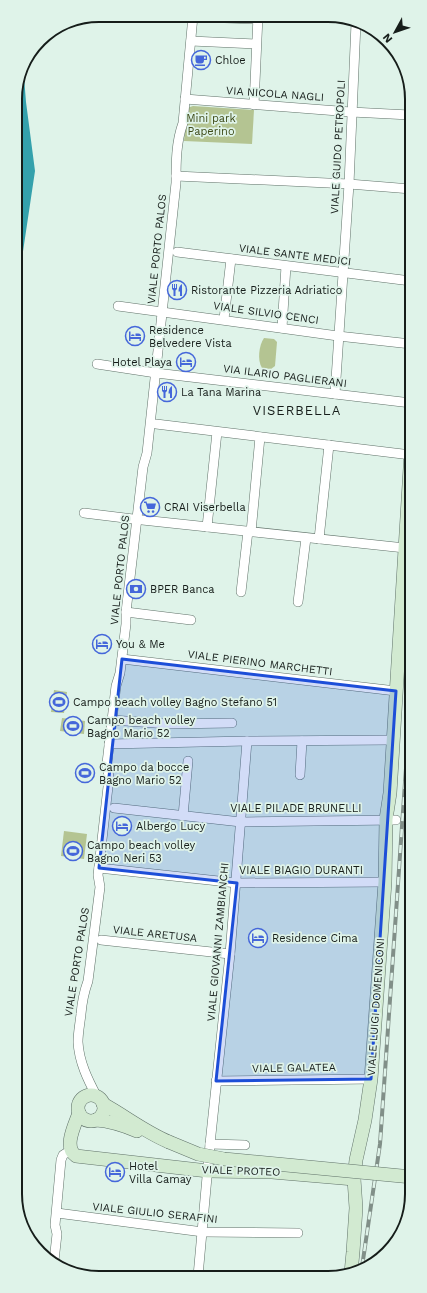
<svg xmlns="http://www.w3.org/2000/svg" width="427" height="1293" font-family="'Work Sans',sans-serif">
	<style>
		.green { fill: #b4c492 }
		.water { fill: #34a1ac }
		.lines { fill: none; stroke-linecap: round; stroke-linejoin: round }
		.street-casing { stroke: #607269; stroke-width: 10 }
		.secondary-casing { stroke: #607269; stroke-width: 14 }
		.street { stroke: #fff; stroke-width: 9 }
		.secondary { stroke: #d2ead1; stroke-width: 13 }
		.rail-casing { stroke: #818f88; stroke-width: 4 }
		.rail { stroke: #dff3e9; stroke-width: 2.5; stroke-dasharray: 8; stroke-linecap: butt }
		.secondary-bridge-casing { stroke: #607269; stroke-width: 14; stroke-linecap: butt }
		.secondary-bridge { stroke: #d2ead1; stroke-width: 13 }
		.marked { fill: #1d4ed8; fill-opacity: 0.2; stroke: #1d4ed8; stroke-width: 3; stroke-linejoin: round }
		.labels { text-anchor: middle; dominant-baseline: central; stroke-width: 3.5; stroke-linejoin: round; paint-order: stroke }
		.poi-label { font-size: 11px; fill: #161d1a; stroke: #dff3e9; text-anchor: start }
		.street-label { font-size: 11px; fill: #161d1a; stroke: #dff3e9 }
		.park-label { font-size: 11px; fill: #3e4b18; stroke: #dff3e9 }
		.quarter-label { font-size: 13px; letter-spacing: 1px; fill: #161d1a; stroke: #dff3e9 }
		.rim { fill: none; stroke: #161d1a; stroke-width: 2 }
	</style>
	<rect width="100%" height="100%" fill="#dff3e9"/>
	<g class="green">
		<path d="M193 106 254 110 252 144 184 141 187 108Z"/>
		<path d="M264 338 274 339 277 342 275 366 271 369 262 368C257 360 259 345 264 338Z"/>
		<path d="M54 690 67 692 64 713 51 712Z"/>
		<path d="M62 718 85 721 84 734 60 731Z"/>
		<path d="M64 831 87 834 84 859 61 856Z"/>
	</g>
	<path class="water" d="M23 64 26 102 35 171 15 305V93Z"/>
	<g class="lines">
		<g class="street-casing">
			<g id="street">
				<path d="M193 17 257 19"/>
				<path d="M191 41 256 44"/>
				<path d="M185 99 351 112 410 115"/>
				<path d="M254 105 258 16"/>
				<path d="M176 176 349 184 411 189"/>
				<path d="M177 252 411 281"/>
				<path d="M118 306 338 336 411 344"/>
				<path d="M224 319 231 259"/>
				<path d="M282 328 286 266"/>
				<path d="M97 364 156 373 411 403"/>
				<path d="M335 394 349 184 356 23"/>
				<path d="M156 424 411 455"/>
				<path d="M84 513 133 519 405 548"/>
				<path d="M207 527 217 432"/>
				<path d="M251 532 260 437"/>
				<path d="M319 539 329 445"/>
				<path d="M241 592 248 531"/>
				<path d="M298 602 306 538"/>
				<path d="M126 612 191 620"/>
				<path d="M122 659 396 691"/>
				<path d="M112 720 168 724 232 723"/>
				<path d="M109 744 247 741 393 740"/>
				<path d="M300 775 302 741"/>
				<path d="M114 808 241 822 396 820"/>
				<path d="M183 816 188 761"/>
				<path d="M408 820H411"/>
				<path d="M99 868 237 883 385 882"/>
				<path d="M101 940 230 954"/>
				<path d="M216 1081 371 1079"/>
				<path d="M97 1097C88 1080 79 1062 78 1042 78 1033 80 1023 81 1014 82 1002 84 992 88 981L100 887 98 875 109 778 107 763 116 686 120 673 126 624V612L143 467 147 453 176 183C176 163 176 142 183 123L193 16"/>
				<path d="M210 1144 245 1145"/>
				<path d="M57 1213 203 1232 298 1233"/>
				<path d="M54 1261 57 1234 55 1225 61 1160 63 1155 71 1150"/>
				<path d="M198 1276 210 1144 230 954 247 741"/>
			</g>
		</g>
		<g class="secondary-casing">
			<g id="secondary">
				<circle cx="91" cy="1108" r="13"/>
				<path d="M103 1104C125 1116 145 1132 169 1142"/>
				<path d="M79 1113C75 1125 63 1147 76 1156L208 1171 272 1172 354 1179"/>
				<path d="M96 1120C111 1121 123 1125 137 1131"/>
				<path d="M351 1273 353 1252 356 1208 354 1179 356 1160 365 1120 371 1079 385 882 386 819 390 793 411 452"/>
			</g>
		</g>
		<use href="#street" class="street"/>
		<use href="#secondary" class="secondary"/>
		<g class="rail-casing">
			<path id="rail" d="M362 1267 380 1144 411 696"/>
		</g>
		<use href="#rail" class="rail"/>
		<g class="secondary-bridge-casing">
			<path id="secondary-bridge" d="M169 1142 198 1154 224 1159 412 1177"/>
		</g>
		<use href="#secondary-bridge" class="secondary-bridge"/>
	</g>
	<path class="marked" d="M122 659 396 691 371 1079 216 1081 237 883 99 868Z"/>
	<defs>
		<g id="cafe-ring" transform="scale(1)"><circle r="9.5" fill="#dff3e9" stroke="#4567da" stroke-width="1.5"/><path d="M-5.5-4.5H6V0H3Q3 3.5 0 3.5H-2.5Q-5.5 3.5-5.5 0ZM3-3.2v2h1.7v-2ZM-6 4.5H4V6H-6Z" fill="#4567da"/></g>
		<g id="restaurant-ring" transform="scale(1)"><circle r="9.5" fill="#dff3e9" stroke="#4567da" stroke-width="1.5"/><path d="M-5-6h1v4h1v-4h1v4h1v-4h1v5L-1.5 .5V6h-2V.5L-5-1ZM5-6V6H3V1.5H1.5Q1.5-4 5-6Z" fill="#4567da"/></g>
		<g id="hotel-ring" transform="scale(1)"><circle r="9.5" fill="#dff3e9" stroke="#4567da" stroke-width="1.5"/><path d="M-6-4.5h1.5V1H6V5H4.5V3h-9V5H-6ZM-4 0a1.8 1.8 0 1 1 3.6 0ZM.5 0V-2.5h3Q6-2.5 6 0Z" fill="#4567da"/></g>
		<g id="supermarket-ring" transform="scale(1)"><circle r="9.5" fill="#dff3e9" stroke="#4567da" stroke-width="1.5"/><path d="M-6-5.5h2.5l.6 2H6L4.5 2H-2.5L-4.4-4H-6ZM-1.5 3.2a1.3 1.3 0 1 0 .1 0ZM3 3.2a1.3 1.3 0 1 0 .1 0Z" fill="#4567da"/></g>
		<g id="bank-ring" transform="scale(1)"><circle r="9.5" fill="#dff3e9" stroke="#4567da" stroke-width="1.5"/><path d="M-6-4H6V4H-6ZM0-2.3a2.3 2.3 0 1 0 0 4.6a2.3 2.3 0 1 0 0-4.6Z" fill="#4567da"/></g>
		<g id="stadium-ring" transform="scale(1)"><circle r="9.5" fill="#dff3e9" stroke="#4567da" stroke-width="1.5"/><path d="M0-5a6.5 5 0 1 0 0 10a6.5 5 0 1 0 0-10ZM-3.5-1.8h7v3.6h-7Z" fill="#4567da"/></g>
	</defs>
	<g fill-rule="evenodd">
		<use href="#cafe-ring" x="201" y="60"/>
		<use href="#restaurant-ring" x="177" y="290"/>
		<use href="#hotel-ring" x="135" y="336"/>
		<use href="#hotel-ring" x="186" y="362"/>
		<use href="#restaurant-ring" x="167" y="392"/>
		<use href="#supermarket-ring" x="150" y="507"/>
		<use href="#bank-ring" x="136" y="589"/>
		<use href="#hotel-ring" x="102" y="644"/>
		<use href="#stadium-ring" x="59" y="702"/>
		<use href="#stadium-ring" x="73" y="726"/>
		<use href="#stadium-ring" x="85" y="773"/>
		<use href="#hotel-ring" x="122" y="826"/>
		<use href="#stadium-ring" x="73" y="851"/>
		<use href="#hotel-ring" x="258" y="938"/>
		<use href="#hotel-ring" x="115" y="1172"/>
	</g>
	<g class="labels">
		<g class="poi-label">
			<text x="215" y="60">Chloe</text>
			<text x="191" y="290">Ristorante Pizzeria Adriatico</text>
			<text x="149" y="330">Residence<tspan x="149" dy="13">Belvedere Vista</tspan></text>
			<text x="172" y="362" text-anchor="end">Hotel Playa</text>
			<text x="181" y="392">La Tana Marina</text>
			<text x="164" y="507">CRAI Viserbella</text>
			<text x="150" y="589">BPER Banca</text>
			<text x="116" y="644">You &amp; Me</text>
			<text x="73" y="702">Campo beach volley Bagno Stefano 51</text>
			<text x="87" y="720">Campo beach volley<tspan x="87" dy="13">Bagno Mario 52</tspan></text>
			<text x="99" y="767">Campo da bocce<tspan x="99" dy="13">Bagno Mario 52</tspan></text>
			<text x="136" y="826">Albergo Lucy</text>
			<text x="87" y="845">Campo beach volley<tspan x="87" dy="13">Bagno Neri 53</tspan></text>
			<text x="272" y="938">Residence Cima</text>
			<text x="129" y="1166">Hotel<tspan x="129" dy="13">Villa Camay</tspan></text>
		</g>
		<g class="street-label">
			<text transform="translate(275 94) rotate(4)">VIA NICOLA NAGLI</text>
			<text transform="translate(338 147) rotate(-87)">VIALE GUIDO PETROPOLI</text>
			<text transform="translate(157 249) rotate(-84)">VIALE PORTO PALOS</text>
			<text transform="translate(295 255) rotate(7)">VIALE SANTE MEDICI</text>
			<text transform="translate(266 313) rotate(8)">VIALE SILVIO CENCI</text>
			<text transform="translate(285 376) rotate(7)">VIA ILARIO PAGLIERANI</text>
			<text transform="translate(120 570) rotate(-84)">VIALE PORTO PALOS</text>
			<text transform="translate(260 663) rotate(7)">VIALE PIERINO MARCHETTI</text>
			<text x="296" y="808">VIALE PILADE BRUNELLI</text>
			<text x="301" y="870">VIALE BIAGIO DURANTI</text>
			<text transform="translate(155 934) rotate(6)">VIALE ARETUSA</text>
			<text transform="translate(218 942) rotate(-85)">VIALE GIOVANNI ZAMBIANCHI</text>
			<text transform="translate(77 962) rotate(-81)">VIALE PORTO PALOS</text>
			<text transform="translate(376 1007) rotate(-86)">VIALE LUIGI DOMENICONI</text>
			<text transform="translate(294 1068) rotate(-1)">VIALE GALATEA</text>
			<text transform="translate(241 1171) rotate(2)">VIALE PROTEO</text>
			<text transform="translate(155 1213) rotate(6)">VIALE GIULIO SERAFINI</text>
		</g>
		<g class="park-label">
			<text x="211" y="118">Mini park<tspan x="211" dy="13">Paperino</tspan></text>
		</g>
		<g class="quarter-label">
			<text x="297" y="410">VISERBELLA</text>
		</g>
	</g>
	<path d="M0 0H427V1293H0ZM99 22H328A77 77 0 0 1 405 99V1194A77 77 0 0 1 328 1271H99A77 77 0 0 1 22 1194V99A77 77 0 0 1 99 22Z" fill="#dff3e9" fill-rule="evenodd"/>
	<path class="rim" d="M99 22H328A77 77 0 0 1 405 99V1194A77 77 0 0 1 328 1271H99A77 77 0 0 1 22 1194V99A77 77 0 0 1 99 22Z"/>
	<g transform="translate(395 32) rotate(230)" stroke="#dff3e9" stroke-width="3" paint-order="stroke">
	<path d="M0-3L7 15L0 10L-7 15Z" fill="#161d1a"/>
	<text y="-6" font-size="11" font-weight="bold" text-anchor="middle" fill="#161d1a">N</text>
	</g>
</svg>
